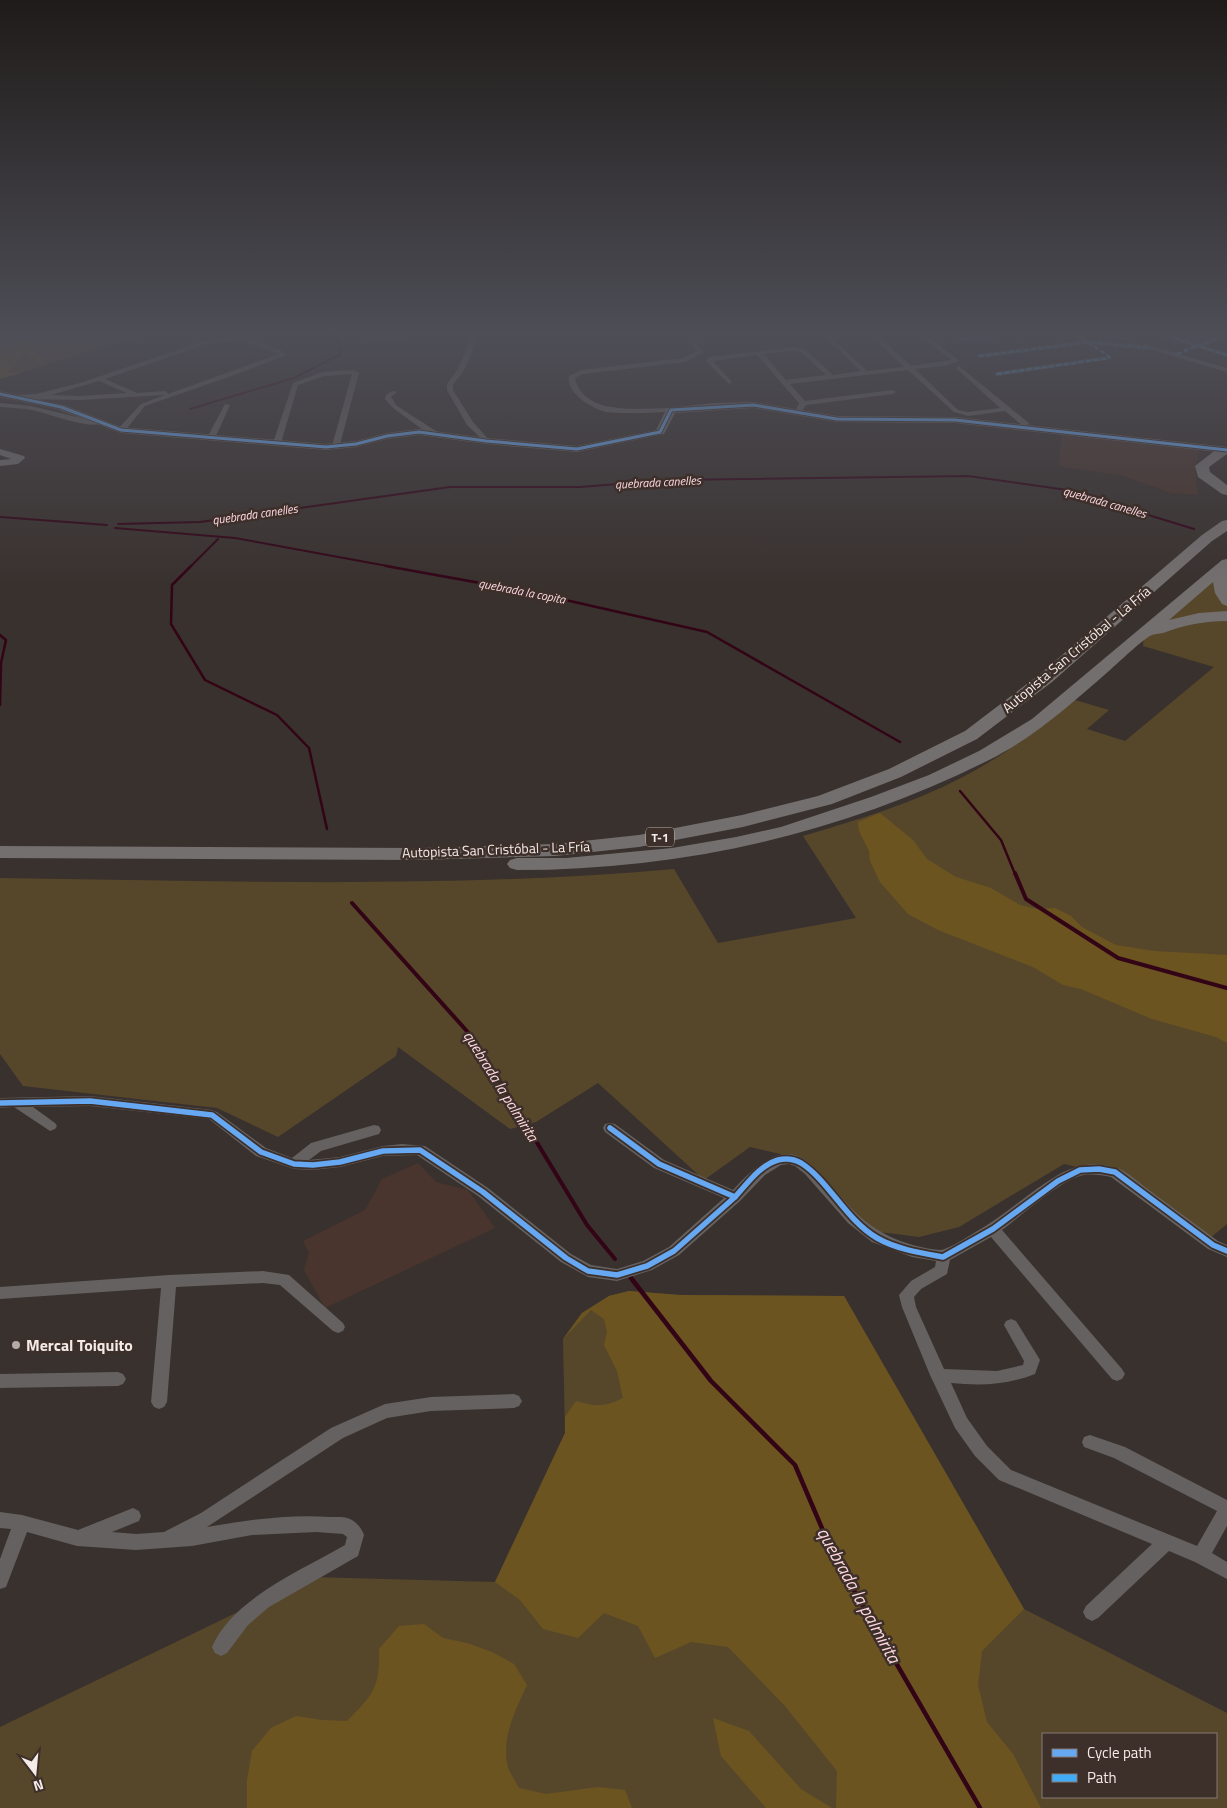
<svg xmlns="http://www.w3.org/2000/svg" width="1227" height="1808" font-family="'Titillium Web',sans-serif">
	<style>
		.built { fill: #49352e }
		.green { fill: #57472a; fill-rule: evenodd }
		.forest { fill: #6c5421 }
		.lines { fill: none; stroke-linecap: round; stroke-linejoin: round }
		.stream-far3 { stroke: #320416; stroke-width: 2 }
		.stream-far2 { stroke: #320416; stroke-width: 2.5 }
		.stream-far1 { stroke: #320416; stroke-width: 4 }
		.stream { stroke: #320416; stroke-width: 4.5 }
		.street { fill: #646160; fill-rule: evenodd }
		.secondary { fill: #6f6c6a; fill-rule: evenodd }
		.highway { fill: #746f6f; fill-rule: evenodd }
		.quiet { stroke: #42abf6; stroke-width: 2.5; stroke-dasharray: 5 2.5; stroke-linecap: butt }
		.cycleway-far1-casing { stroke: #3d2f29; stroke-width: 5 }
		.cycleway-casing { stroke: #3d2f29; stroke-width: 9 }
		.cycleway-far1 { stroke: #66a8f1; stroke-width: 3 }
		.cycleway { stroke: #66a8f1; stroke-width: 5.5 }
		.poi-dot { fill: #b3a9a6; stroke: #3d2f29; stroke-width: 2 }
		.labels { text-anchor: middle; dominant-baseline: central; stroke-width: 5; stroke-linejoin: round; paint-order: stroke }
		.far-water-label { font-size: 12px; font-style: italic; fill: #ffd8e1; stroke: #3d2f29 }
		.shield { fill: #3d2f29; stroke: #bdb2ae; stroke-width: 1 }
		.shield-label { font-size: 12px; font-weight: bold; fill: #f4eae7 }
		.street-label { font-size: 14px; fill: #f4eae7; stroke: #3d2f29 }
		.water-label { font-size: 15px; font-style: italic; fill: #ffd8e1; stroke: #3d2f29 }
		.near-poi-label { font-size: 16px; font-weight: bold; fill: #f4eae7; stroke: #3d2f29; text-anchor: start }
		.near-water-label { font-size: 18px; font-style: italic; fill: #ffd8e1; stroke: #3d2f29 }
	</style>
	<rect width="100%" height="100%" fill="#39312e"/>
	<g class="built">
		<path d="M1062 435 1200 450 1195 470 1198 495 1171 493 1124 476 1058 466Z"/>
		<path d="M418 1163 436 1182 468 1190 495 1228 325 1308 304 1270 309 1253 303 1241 365 1210 382 1179Z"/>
	</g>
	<g class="green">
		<path d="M0 333H150L0 379Z"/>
		<path d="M347 333H415L399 343Z"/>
		<path d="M1227 563V1224L1210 1238 1121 1177 1064 1164 959 1227 919 1237 864 1230 797 1158 750 1147 704 1180 598 1083 536 1122 510 1129 398 1047 396 1056 278 1137 217 1108 23 1086 0 1054V878C225 881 450 889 674 869L718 943 856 918 803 836C857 820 911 804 961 778 1002 757 1039 729 1075 700L1109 710 1087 729 1125 741 1214 667 1143 646 1144 634Z"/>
		<path d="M629 1291 680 1295 844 1296 1024 1609 1227 1713V1808H0V1727L310 1577 495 1582 565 1433 563 1339 582 1313 609 1296ZM1043 1734H1216V1797H1043Z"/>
	</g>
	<g class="forest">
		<path d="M29 333H36L40 338 38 340 39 346 34 351 41 359 40 362 29 357 26 352 18 357V362L8 372 19 374 0 379V354C12 348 19 340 29 333Z"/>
		<path d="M880 813 913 840 927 859 956 877 991 888 1020 905 1037 909 1055 908 1071 916 1082 927 1116 945 1154 951 1227 955V1043L1216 1037 1152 1019 1081 989 1063 985 1033 967 938 930 908 914 880 882 870 861 869 851 859 831 858 822Z"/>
		<path d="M629 1291 680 1295 844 1296 1024 1609 982 1651 978 1685 987 1722 1013 1754 1041 1808H836L837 1771 785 1706 728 1647 691 1642 655 1658 638 1626 604 1613 578 1638 543 1629 520 1600 495 1582 565 1433V1417L576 1401C595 1407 605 1407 623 1398L617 1371 604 1345 607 1332 604 1319 591 1310 563 1339 582 1313 609 1296Z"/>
		<path d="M424 1624 443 1638 467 1643 492 1652 514 1664 527 1685C516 1709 502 1736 507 1763 508 1771 515 1780 519 1788L546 1794 598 1787 625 1790 632 1808H247V1780L252 1751 271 1728 296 1716 322 1720 347 1721C374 1694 380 1687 379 1649L399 1626Z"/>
		<path d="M713 1718 749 1731 801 1789 832 1808H766L721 1756Z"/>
	</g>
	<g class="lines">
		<g class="stream-far3">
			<path d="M190 409 294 378 341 354 335 333"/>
			<path d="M0 517 107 525"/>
			<path d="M118 524 200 522 450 487H580L668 480 968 476 1067 490 1194 529"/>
			<path d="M115 528 235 538 393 567"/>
			<path d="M190 567 218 539"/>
		</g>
		<g class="stream-far2">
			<path d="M191 566 172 585 171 624 205 680 277 715 309 748 327 829"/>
			<path d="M386 566 530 592 707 632 900 742"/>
			<path d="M0 635 6 640 1 663 0 705"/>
			<path d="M960 791 1001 840 1015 874"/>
		</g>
		<g class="stream-far1">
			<path d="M1015 873 1026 899 1118 958 1227 988"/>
			<path d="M352 903 474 1039 587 1225 615 1259"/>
		</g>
		<path class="stream" d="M631 1278 711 1381 795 1465 833 1554 980 1808"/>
		<g class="street">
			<path d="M471 333H477C472 352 468 370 453 384V390L473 422 490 441 486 443 467 425 447 390V384C460 368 466 353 471 333Z"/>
			<path d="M821 333H827L867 371 904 367 869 333H875L911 366 951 360 917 333H924L959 361 944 366 915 369 958 410 968 412 1000 408 957 369 956 368 959 366 1030 424 1023 426 1005 411 968 416 954 412 908 370 790 384 805 401 893 390 896 392 893 394 806 405 802 411 800 412 796 410 799 403 757 355 713 361 732 382 729 384 707 362V359L710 357 792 347 805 349 833 375 861 371ZM792 351 801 352 826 375 786 380 764 354Z"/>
			<path d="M995 333H1011L960 341 957 339Z"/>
			<path d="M1073 333H1080L1090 340 1143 345 1146 344 1227 368V372L1152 350 1095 345 1092 347 1087 344 979 358 976 356 979 354 1082 341Z"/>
			<path d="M1103 333H1111L1131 340 1128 342Z"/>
			<path d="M1155 333H1163L1198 344 1227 333V336L1205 346 1227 353V357L1199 348H1194L1193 346Z"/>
			<path d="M240 335 282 351 286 355 237 374 145 406 124 432 117 430 141 404 165 395 80 400 17 399 14 397 17 395 36 394 80 383 204 341ZM239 339 279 354 168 394 167 392 165 391 137 393 105 379 207 344ZM99 381 127 393 80 396 51 395Z"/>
			<path d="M695 342 704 352 685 362 583 374 575 378C583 417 642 408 671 408L675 410 673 411C661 413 617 414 606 412 591 408 566 393 569 376L581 370 683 358 697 351 692 344Z"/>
			<path d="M1109 356 1112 358 1111 359 997 376 994 374 997 372Z"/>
			<path d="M353 370 359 373 339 448 332 446 352 374 324 376 298 385 281 443 274 445 273 443 293 383 323 372Z"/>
			<path d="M392 391 397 392 391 397 397 406 436 431V435H430L393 408 385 399 386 395Z"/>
			<path d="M0 403 31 406 102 423C90 430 47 413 32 410 22 408 11 408 0 407Z"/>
			<path d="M225 404 230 405 216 436 209 438 208 436Z"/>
			<path d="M90 1096 212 1110 217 1112 266 1148 292 1158 311 1143 374 1125 379 1126 381 1130 379 1134 321 1151 309 1160 340 1157 383 1146 402 1144 425 1146 488 1188 571 1254 591 1265 617 1269 643 1261 669 1247 724 1198 654 1168 605 1132 603 1128 605 1124 610 1123 615 1124 664 1160 733 1190C798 1119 809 1167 857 1214 879 1235 909 1247 939 1250 947 1251 970 1235 979 1230 1005 1215 1027 1194 1053 1178 1072 1165 1095 1160 1117 1168 1127 1171 1137 1181 1145 1187 1169 1205 1194 1223 1218 1241L1227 1245V1257L1208 1249 1111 1177C1102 1175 1093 1174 1084 1175 1063 1178 1021 1216 1002 1230L1122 1369 1125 1374 1122 1379 1117 1381 1112 1379 991 1237 950 1260 947 1274 921 1289 914 1297 916 1307 944 1369 997 1371 1023 1365 1024 1361 1004 1325 1006 1321 1011 1319 1016 1321 1037 1355 1040 1360 1035 1374C1007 1385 981 1386 951 1383L967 1418 987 1446 1011 1470 1197 1546 1217 1511 1114 1458 1084 1447 1082 1442 1084 1437 1090 1435 1125 1447 1227 1500V1526L1212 1553 1227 1562V1579L1195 1562 1169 1551 1098 1618 1092 1621 1086 1618 1083 1612 1086 1606 1152 1544 999 1480 975 1456 955 1428 930 1375 902 1307 899 1295 911 1281 935 1267 936 1261 912 1257 872 1242 848 1223 805 1174 795 1166 789 1164 781 1165 765 1175 740 1201 679 1255 652 1270 617 1281 588 1277 561 1262 478 1196 417 1155 383 1156 340 1167 313 1170 294 1169 256 1156 209 1119 90 1106 33 1107 55 1123 57 1126 55 1129 50 1131 14 1107 0 1108V1098Z"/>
			<path d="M263 1271 289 1275 343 1323 345 1327 343 1331 338 1333 333 1331 280 1285 263 1283 176 1287 167 1402 164 1407 159 1409 154 1407 151 1402 161 1288 0 1299V1287L169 1275Z"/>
			<path d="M118 1372 123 1374 126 1379 123 1384 118 1386 0 1388V1374Z"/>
			<path d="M514 1394 519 1396 522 1401 519 1406 514 1408 431 1411 387 1418 343 1438 207 1527C248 1520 288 1514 330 1517 337 1517 346 1516 352 1520 358 1524 362 1529 364 1535L358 1556 269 1607 248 1625 227 1653 221 1656 215 1653 212 1647C232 1599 302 1570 345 1545L347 1537 343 1534 316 1532 252 1535 192 1546 136 1550 77 1546 27 1532 6 1587 0 1589V1559L11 1529 0 1528V1512L22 1515 78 1530 133 1508 139 1511 141 1516 139 1521 112 1532 136 1534 164 1532 201 1513 331 1428 385 1404 431 1397Z"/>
		</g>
		<g class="secondary">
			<path d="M0 391 64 405 121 427 326 444 356 441 387 433 419 429 486 438 577 446 656 430 667 408 716 403 753 402 837 416 955 417 1227 447V453L955 423 837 422 753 408 675 413 664 434 577 452 486 444 419 435 387 439 356 447 326 450 121 433 57 409 0 397Z"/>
			<path d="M0 449 24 456 25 458 18 464 0 466V460L11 459 0 455Z"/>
		</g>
		<g class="highway">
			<path d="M1223 447 1227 448V454L1209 467 1210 472 1227 485V495L1222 494 1198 477 1195 466 1218 448Z"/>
			<path d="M1227 520V531L1212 541 1052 682 977 739 901 777 832 804 743 827 639 847 555 856 418 860 0 858V846L418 848 555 844 639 835 742 815 818 796 889 769 965 731 1040 674 1202 535 1222 521Z"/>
			<path d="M1227 559V606L1222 604 1215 593 1213 582 1169 620 1199 613 1227 611V621C1204 621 1184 625 1163 633 1159 634 1154 634 1152 635 1144 638 1118 663 1110 670 1072 703 1035 737 989 760 841 834 682 870 517 870L510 868 507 864 510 860 517 858H566L672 848 736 837 781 827 871 797 929 775 979 751 1032 719 1222 560Z"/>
		</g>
		<g class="quiet">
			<path d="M1076 333 1111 358H1109"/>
			<path d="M1158 333 1227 355"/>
			<path d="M960 339 1008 333"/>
			<path d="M1177 354 1227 334"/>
			<path d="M979 356 1089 342 1151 348"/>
			<path d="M997 374 1109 358"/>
		</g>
		<g class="cycleway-far1-casing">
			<path id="cycleway-far1" d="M0 394 61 407 121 430 326 447 356 444 387 436 419 432 486 441 577 449 660 432 671 410 753 405 837 419 955 420 1227 450"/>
		</g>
		<g class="cycleway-casing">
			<g id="cycleway">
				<path d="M0 1103 90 1101 212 1115 261 1152 294 1164 313 1165 340 1162 383 1151 420 1150 483 1192 566 1258 588 1271 617 1275 647 1266 674 1251 735 1197"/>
				<path d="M610 1128 659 1164 735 1197C747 1184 760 1165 778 1160 786 1158 794 1159 801 1163 828 1180 846 1220 877 1238 896 1249 921 1253 943 1257L993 1229 1058 1181 1080 1170 1099 1169 1115 1172 1213 1245 1227 1251"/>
			</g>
		</g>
		<use href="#cycleway-far1" class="cycleway-far1"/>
		<use href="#cycleway" class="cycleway"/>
	</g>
	<linearGradient id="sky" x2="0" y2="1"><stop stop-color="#1f1b19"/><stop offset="0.57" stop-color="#4e4e57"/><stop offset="1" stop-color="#4e4e57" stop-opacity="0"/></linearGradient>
	<rect width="1227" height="586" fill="url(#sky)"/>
	<circle class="poi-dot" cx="16" cy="1345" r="5"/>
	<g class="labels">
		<g class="far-water-label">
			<text transform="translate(658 482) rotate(-3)">quebrada canelles</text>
			<text transform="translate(1105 502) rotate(16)">quebrada canelles</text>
			<text transform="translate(255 514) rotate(-8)">quebrada canelles</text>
			<text transform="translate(522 591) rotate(11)">quebrada la copita</text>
		</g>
		<rect class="shield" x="646" y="827.5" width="28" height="19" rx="4"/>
		<g class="shield-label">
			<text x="660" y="837">T-1</text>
		</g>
		<g class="street-label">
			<text transform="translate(1076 649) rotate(-40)">Autopista San Cristóbal - La Fría</text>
			<text transform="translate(496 849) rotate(-2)">Autopista San Cristóbal - La Fría</text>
		</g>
		<g class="water-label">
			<text transform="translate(501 1086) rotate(58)">quebrada la palmirita</text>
		</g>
		<g class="near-poi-label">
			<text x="26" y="1345">Mercal Toiquito</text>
		</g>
		<g class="near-water-label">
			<text transform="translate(859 1595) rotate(61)">quebrada la palmirita</text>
		</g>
	</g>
	<rect x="1042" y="1733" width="175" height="65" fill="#3d2f29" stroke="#867a75"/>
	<rect x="1052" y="1749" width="25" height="8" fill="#66a8f1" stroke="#867a75"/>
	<text x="1087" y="1758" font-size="15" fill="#f4eae7">Cycle path</text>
	<rect x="1052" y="1774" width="25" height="8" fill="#42abf6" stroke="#867a75"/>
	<text x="1087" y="1783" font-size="15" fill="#f4eae7">Path</text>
	<g transform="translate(35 1773) rotate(164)" stroke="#3d2f29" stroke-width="4" paint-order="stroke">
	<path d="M0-4L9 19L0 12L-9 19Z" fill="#f4eae7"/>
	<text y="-8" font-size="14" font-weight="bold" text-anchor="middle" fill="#f4eae7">N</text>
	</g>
</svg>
